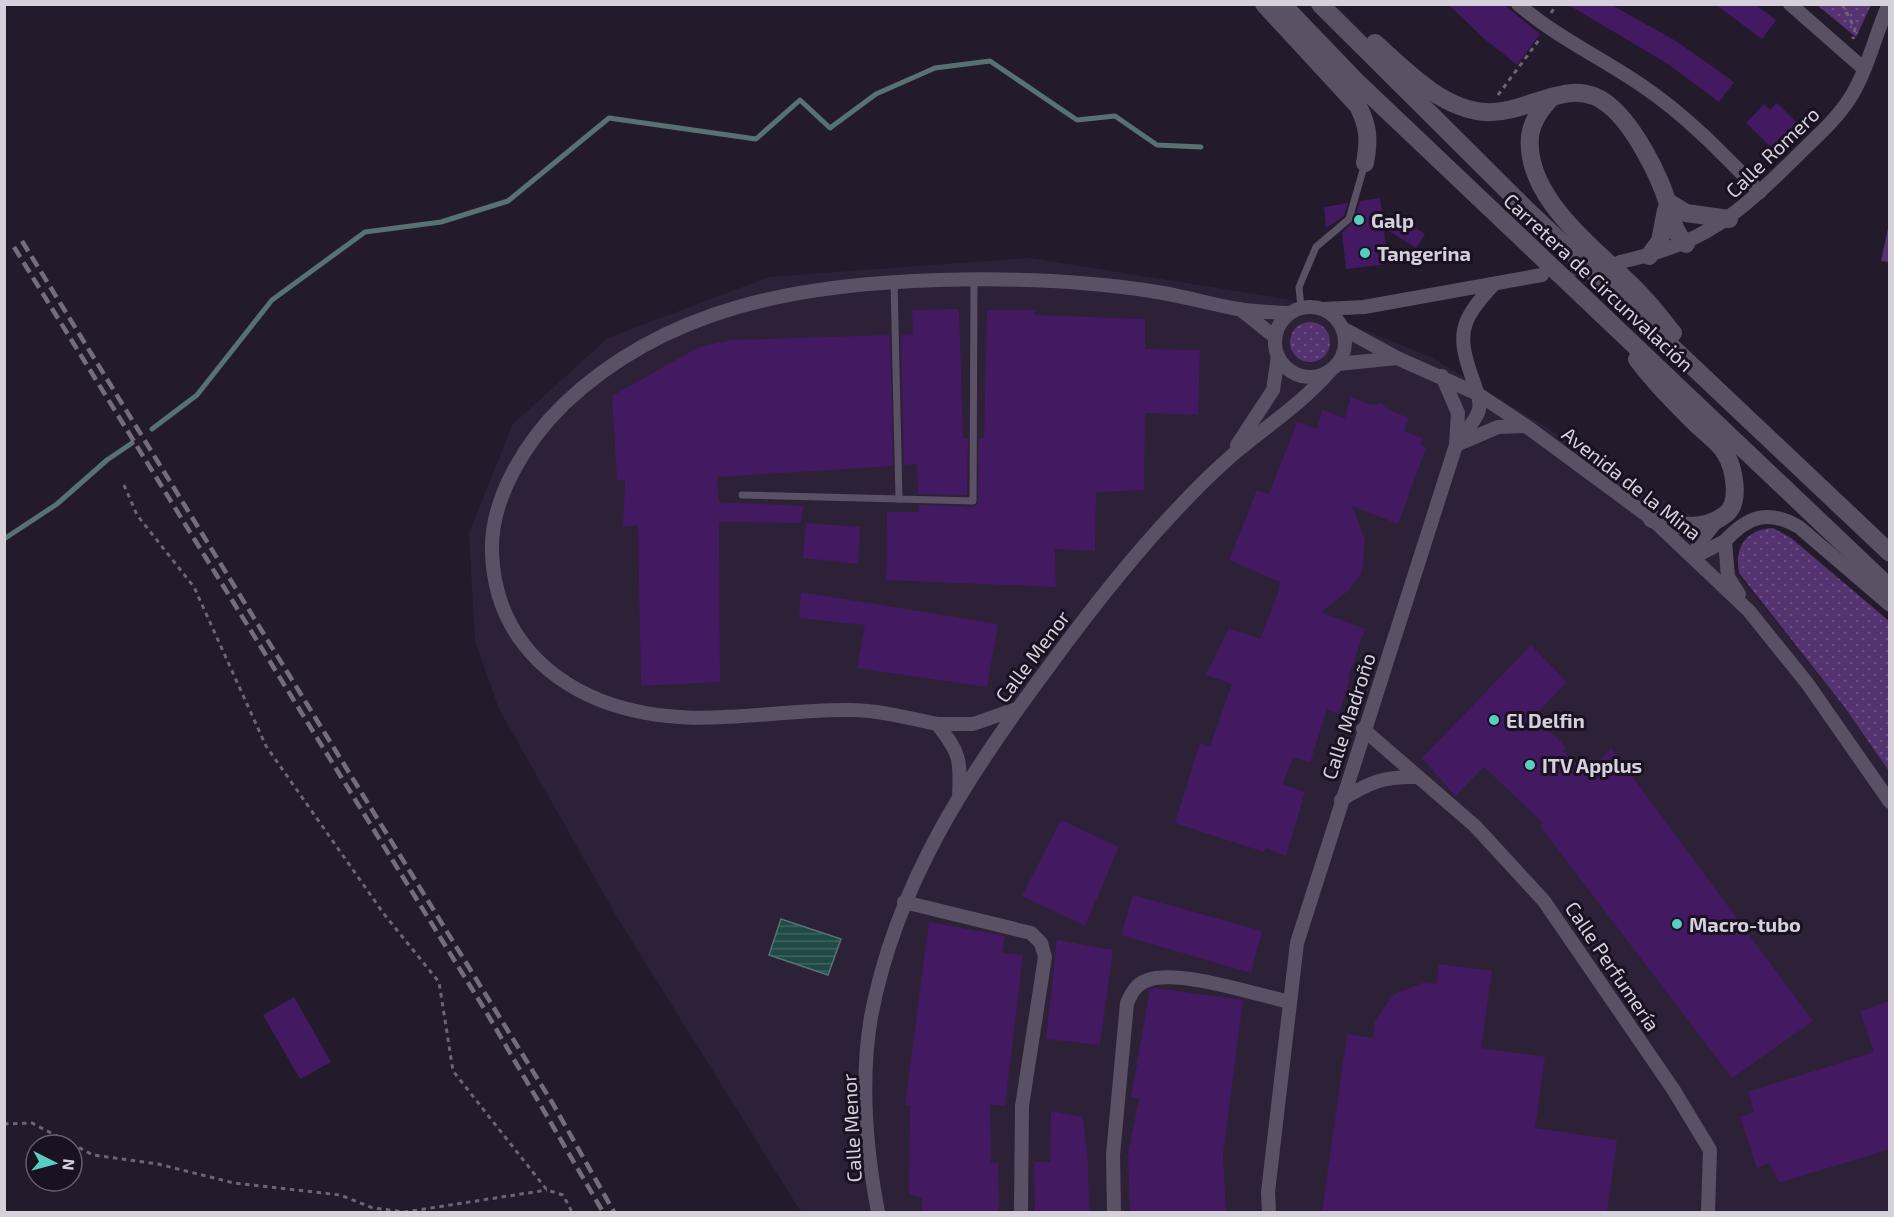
<svg xmlns="http://www.w3.org/2000/svg" width="1894" height="1217" font-family="'Exo 2',sans-serif">
	<style>
		.built { fill: #2d2138 }
		.grass { fill: #553370 }
		.park { fill: url(#park-dots) }
		.water { fill: url(#water-rules); stroke: #567272; stroke-width: 1.5 }
		.lines { fill: none; stroke-linecap: round; stroke-linejoin: round }
		.stream { stroke: #567272; stroke-width: 5 }
		.building { fill: #431961 }
		.street-tunnel { stroke: #3e3646; stroke-width: 14; stroke-dasharray: 14 7; stroke-linecap: butt }
		.path { stroke: #6c6574; stroke-width: 3; stroke-dasharray: 4.5 4.5; stroke-linecap: butt }
		.lane { stroke: #5b5164; stroke-width: 7 }
		.street { stroke: #5b5164; stroke-width: 14 }
		.secondary { stroke: #5b5164; stroke-width: 18 }
		.rail { stroke: #746d7b; stroke-width: 4.5; stroke-dasharray: 12 6; stroke-linecap: butt }
		.poi-dot { fill: #58cec0; stroke: #1a1222; stroke-width: 2 }
		.labels { text-anchor: middle; dominant-baseline: central; stroke-width: 6; stroke-linejoin: round; paint-order: stroke }
		.street-label { font-size: 20px; fill: #d6d0dc; stroke: #1a1222 }
		.poi-label { font-size: 20px; font-weight: bold; fill: #d6d0dc; stroke: #1a1222; text-anchor: start }
	</style>
	<defs>
		<pattern id="park-dots" width="8" height="8" patternUnits="userSpaceOnUse" patternTransform="scale(1.5)"><rect width="8" height="8" fill="#553370"/><path d="M2 2h.1M6 6h.1" fill="none" stroke="#6d5084" stroke-width="1.8" stroke-linecap="round"/></pattern>
		<pattern id="water-rules" width="6" height="5" patternUnits="userSpaceOnUse" patternTransform="scale(1.5)"><rect width="6" height="5" fill="#1f4a45"/><path d="M0 2.5h6" fill="none" stroke="#3f635f"/></pattern>
	</defs>
	<rect width="100%" height="100%" fill="#231b2c"/>
	<path class="built" d="M1030 258 1286 299 1431 357 1691 516 1843 705 1889 771V1212H801L617 917 499 709 475 641 469 533 513 424 608 338 769 277Z"/>
	<path class="grass" d="M1889 224V262L1881 261Z"/>
	<g class="park">
		<path d="M1817 5H1871L1856 37Z"/>
		<circle cx="1310" cy="342" r="20"/>
		<path d="M1773 528 1791 538 1889 621V771L1843 705 1739 573C1734 548 1746 529 1773 528Z"/>
	</g>
	<path class="water" d="M781 919 841 939 828 975 769 955Z"/>
	<g class="lines">
		<g class="stream">
			<path d="M152 429 197 395 272 300 365 232 441 222 508 201 609 118 756 139 800 100 830 128 876 94 935 68 990 61 1077 120 1115 116 1157 145 1201 147"/>
			<path d="M4 539 57 504 107 460 132 443"/>
		</g>
	</g>
	<g class="building">
		<path d="M1448 4H1503L1540 34 1517 65 1481 36Z"/>
		<path d="M1567 4H1610L1676 41 1734 82 1719 102 1668 64Z"/>
		<path d="M1715 4H1754L1776 20 1762 39Z"/>
		<path d="M1777 103 1796 122 1773 149 1746 123 1764 104 1770 110Z"/>
		<path d="M1380 198 1388 264 1346 269 1342 233 1354 221 1360 201Z"/>
		<path d="M1348 203 1344 216 1326 228 1324 207Z"/>
		<path d="M1398 217 1425 234 1416 248 1389 231Z"/>
		<path d="M959 309 963 438H968L967 495 918 494 917 464 904 465 901 335 913 334 912 310Z"/>
		<path d="M987 310H1035V315L1145 319V349L1200 350 1198 415 1145 413 1144 490 1096 492 1095 551 1055 549 1056 587 886 580 887 512H919L918 505 973 507 978 503 979 438H984Z"/>
		<path d="M890 335 893 466 717 477 719 502 803 506 801 523 719 522 720 682 641 686 638 525 623 527 625 480H617L612 396 699 347 732 340Z"/>
		<path d="M1351 397 1371 405 1381 403 1389 410 1409 418 1404 431 1423 438 1421 445 1426 448 1398 524 1352 506 1365 540 1362 573 1348 591 1321 612 1365 629 1348 678 1350 679 1339 714 1327 709 1310 763 1293 757 1283 784 1305 792 1286 856 1265 847 1264 852 1175 823 1200 743 1210 746 1232 684 1206 675 1229 628 1260 639 1279 590 1280 582 1229 560 1257 490 1269 494 1297 422 1317 429 1322 410 1345 418Z"/>
		<path d="M806 523 860 527 858 564 803 558Z"/>
		<path d="M801 592 998 624 987 687 857 668 865 625 799 618Z"/>
		<path d="M1531 645 1567 682 1534 716 1566 747 1563 751 1587 774 1611 748 1813 1021 1732 1078 1540 826 1543 823 1484 767 1455 796 1422 758Z"/>
		<path d="M1061 820 1119 847 1085 926 1022 896Z"/>
		<path d="M1133 895 1262 931 1251 973 1121 935Z"/>
		<path d="M929 922 1005 936 1002 953 1023 955 1005 1106 990 1105 991 1163 998 1162 999 1212H922V1198L909 1194 910 1105H905Z"/>
		<path d="M1057 940 1113 950 1100 1045 1046 1039Z"/>
		<path d="M1439 964 1492 971 1481 1048 1545 1057 1535 1128 1617 1140 1607 1212H1322L1347 1034 1373 1038 1375 1021 1394 994 1425 982 1437 984Z"/>
		<path d="M1155 988 1243 1000 1223 1154 1226 1212H1130L1128 1156 1139 1098 1131 1097 1150 989Z"/>
		<path d="M294 997 331 1062 300 1079 263 1015Z"/>
		<path d="M1890 1001V1149L1779 1183 1770 1163 1757 1168 1740 1117 1754 1112 1748 1092 1874 1052 1860 1011Z"/>
		<path d="M1051 1111 1083 1117 1088 1162 1089 1212H1035L1034 1162H1050Z"/>
	</g>
	<g class="lines">
		<path class="street-tunnel" d="M1550 273 1593 266"/>
		<g class="path">
			<path d="M1842 4 1855 29 1853 39"/>
			<path d="M1551 13 1557 4"/>
			<path d="M1498 95 1539 40"/>
			<path d="M124 485 137 515 194 587 266 746 384 914 439 982 453 1071 547 1190 563 1195 572 1212"/>
			<path d="M4 1124 32 1123 93 1155 158 1164 234 1183 340 1195 373 1208 405 1212 547 1190"/>
		</g>
		<g class="lane">
			<path d="M894 281 899 499 973 501 974 279"/>
			<path d="M1301 308 1299 287 1316 247 1349 219 1365 163"/>
			<path d="M742 495 899 499"/>
		</g>
		<g class="street">
			<path d="M1518 4C1556 37 1600 57 1641 85 1686 115 1722 153 1760 192"/>
			<path d="M1790 4 1863 68"/>
			<path d="M1620 262C1705 244 1737 215 1798 155 1816 137 1836 120 1850 98 1868 70 1875 34 1889 4"/>
			<circle cx="1310" cy="342" r="35"/>
			<path d="M1240 309 1275 337"/>
			<path d="M1323 309 1364 307 1542 275"/>
			<path d="M1342 328 1397 358 1478 394 1526 426 1652 519 1749 611 1807 683 1890 802"/>
			<path d="M1338 364 1397 358"/>
			<path d="M1237 445 1273 390 1278 356"/>
			<path d="M1456 445C1463 435 1475 422 1479 410 1481 402 1477 391 1474 383 1456 334 1459 322 1494 284"/>
			<path d="M1456 445 1498 427 1526 426"/>
			<path d="M1694 557 1698 545 1715 523"/>
			<path d="M1694 557 1725 541"/>
			<path d="M1739 594 1728 577 1725 541C1748 516 1768 509 1799 527L1890 605"/>
			<path d="M937 724H973L1016 709"/>
			<path d="M1363 729 1475 826 1544 901 1673 1089 1710 1150 1708 1212"/>
			<path d="M959 797C961 759 960 753 937 724 909 718 878 710 850 710 764 709 687 733 602 701 536 675 494 623 492 552 490 498 527 440 564 404 667 306 802 284 939 280 1010 278 1081 280 1151 291 1180 295 1209 304 1238 309 1254 312 1272 312 1289 313"/>
			<path d="M1341 800C1370 782 1384 776 1418 777"/>
			<path d="M904 902 1031 933 1041 943 1045 957 1022 1106 1021 1212"/>
			<path d="M878 1212C866 1149 860 1081 871 1017 896 883 970 772 1050 665 1091 609 1133 555 1181 505 1196 489 1212 473 1228 459 1262 429 1301 405 1331 370"/>
			<path d="M1114 1212 1113 1155 1127 1003C1132 992 1136 984 1148 980 1179 969 1255 994 1289 1002"/>
			<path d="M1269 1212 1268 1192 1297 943 1456 445 1458 413 1442 376"/>
		</g>
		<g class="secondary">
			<path d="M1264 4 1358 106C1369 127 1369 141 1365 163"/>
			<path d="M1282 4 1356 81 1890 588"/>
			<path d="M1320 4 1526 209 1890 553"/>
			<path d="M1375 43C1406 71 1442 109 1485 112 1530 115 1570 72 1610 106 1634 126 1659 174 1668 204 1673 220 1673 231 1686 244"/>
			<path d="M1552 97C1542 108 1532 120 1530 136 1524 202 1604 254 1643 297 1654 308 1663 321 1673 333"/>
			<path d="M1668 202 1686 213 1729 219"/>
			<path d="M1649 256 1660 241 1666 210"/>
			<path d="M1637 359C1655 383 1675 403 1696 424 1705 433 1719 442 1725 453 1734 467 1741 502 1726 514 1703 532 1678 526 1652 519"/>
		</g>
		<g class="rail">
			<path d="M22 241 553 1104 614 1212"/>
			<path d="M14 247 485 1010 603 1212"/>
		</g>
	</g>
	<g class="poi-dot">
		<circle cx="1359" cy="220" r="6"/>
		<circle cx="1365" cy="253" r="6"/>
		<circle cx="1494" cy="720" r="6"/>
		<circle cx="1530" cy="765" r="6"/>
		<circle cx="1677" cy="924" r="6"/>
	</g>
	<g class="labels">
		<g class="street-label">
			<text transform="translate(1772 152) rotate(-44)">Calle Romero</text>
			<text transform="translate(1599 282) rotate(43)">Carretera de Circunvalación</text>
			<text transform="translate(1632 483) rotate(38)">Avenida de la Mina</text>
			<text transform="translate(1032 656) rotate(-53)">Calle Menor</text>
			<text transform="translate(1348 716) rotate(-72)">Calle Madroño</text>
			<text transform="translate(1613 966) rotate(56)">Calle Perfumería</text>
			<text transform="translate(851 1128) rotate(-93)">Calle Menor</text>
		</g>
		<g class="poi-label">
			<text x="1371" y="220">Galp</text>
			<text x="1377" y="253">Tangerina</text>
			<text x="1506" y="720">El Delfin</text>
			<text x="1542" y="765">ITV Applus</text>
			<text x="1689" y="924">Macro-tubo</text>
		</g>
	</g>
	<rect width="1894" height="1217" fill="none" stroke="#d6d0dc" stroke-width="12"/>
	<g transform="translate(54 1163) rotate(96)"><circle r="28" fill="#1a1222" stroke="#655e6c" stroke-width="1.5"/>
	<path d="M0-4.5L10 22L0 15L-10 22Z" fill="#58cec0"/>
	<text y="-9" font-size="16" font-weight="bold" text-anchor="middle" fill="#d6d0dc">N</text>
	</g>
</svg>
